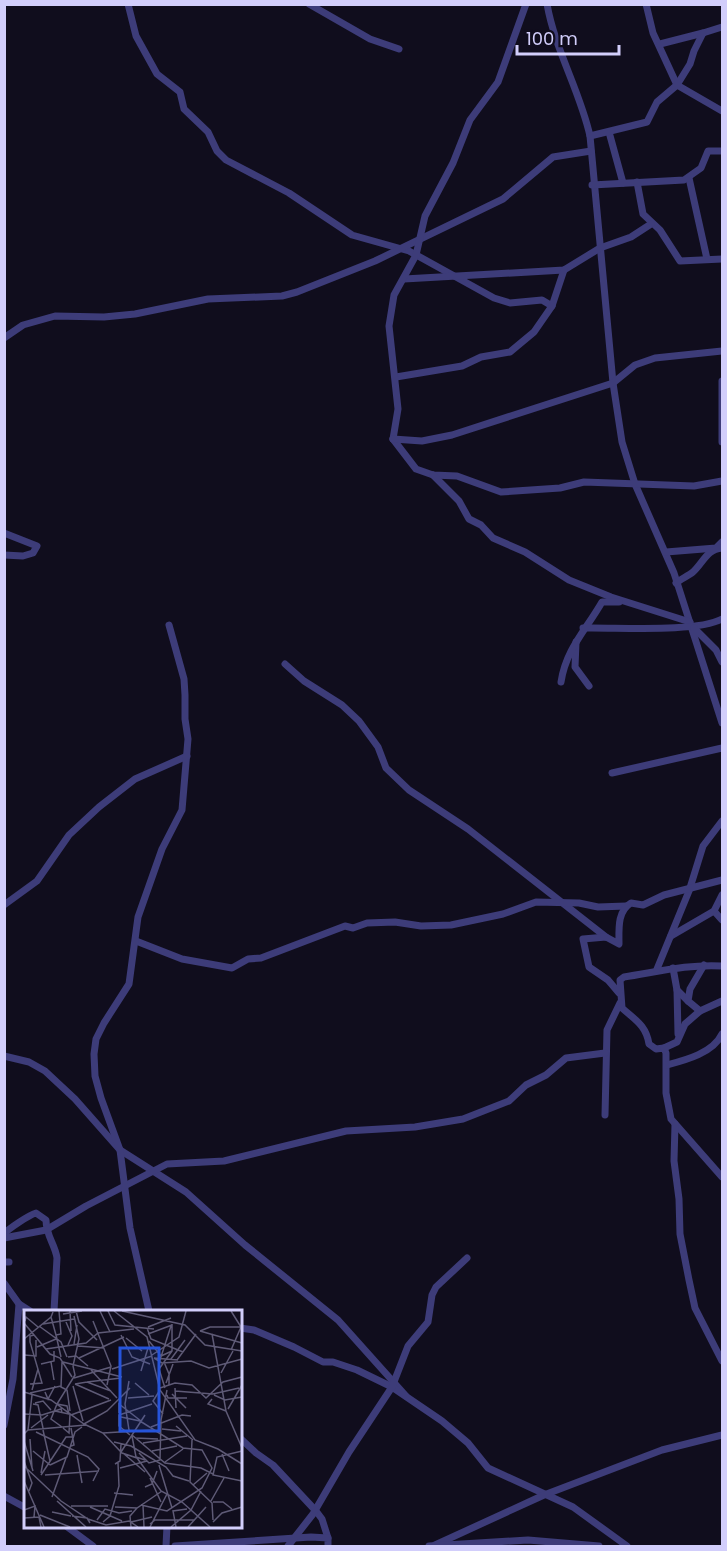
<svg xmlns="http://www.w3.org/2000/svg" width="727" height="1551" font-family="Poppins,sans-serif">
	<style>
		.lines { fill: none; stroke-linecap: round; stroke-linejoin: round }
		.minor { stroke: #3d3c79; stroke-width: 7 }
		.inset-road { fill: none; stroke: #5e5a76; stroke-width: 1.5 }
		.view { fill: #2654da; fill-opacity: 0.15; stroke: #2654da; stroke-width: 3 }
		.inset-edge { fill: none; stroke: #d2cefb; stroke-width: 3 }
	</style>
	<rect width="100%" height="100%" fill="#100d1d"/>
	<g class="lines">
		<g class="minor">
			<path d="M128 4 136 36 157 74 180 92 184 109 208 132 217 151 226 160 289 193 352 235 409 251 494 298 510 303 542 300 552 306"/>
			<path d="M309 4 370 39 399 49"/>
			<path d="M547 4C555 50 580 91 590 136L613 383 622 442 635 484 674 573 722 723"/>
			<path d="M646 4 653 33 677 85 722 111"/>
			<path d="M660 44 703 33"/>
			<path d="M609 132 623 183"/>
			<path d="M590 136 647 122 657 102 677 85 690 64 694 51 703 33 722 27"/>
			<path d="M689 178 707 259"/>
			<path d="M637 182 643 214 660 230 680 261 722 259"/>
			<path d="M592 185 684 180 701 168 708 151H722"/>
			<path d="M404 279 564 270 600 248 631 237 651 224"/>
			<path d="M4 338 23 325 55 316 104 317 135 314 208 299 282 296 297 292 375 261 503 199 553 157 591 151"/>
			<path d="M396 377 462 366 481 357 510 352 534 332 552 306 564 270"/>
			<path d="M722 381V442"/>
			<path d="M393 439 398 409 389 326 394 295 416 255 425 216 453 163 470 120 498 82 526 4"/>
			<path d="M393 439 416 469 433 475 457 476 501 492 560 488 584 482 694 486 722 481"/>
			<path d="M393 439 422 441 452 435 613 383 635 365 655 358 722 351"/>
			<path d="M433 475 459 501 469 519 481 525 493 538 525 552 569 580 611 597 690 622"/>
			<path d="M4 533 37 546 33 553 23 556 4 555"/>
			<path d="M666 552 716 548 722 542"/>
			<path d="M676 583C681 579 688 576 693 572 703 563 707 549 722 548"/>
			<path d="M583 628C617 627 695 633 722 619"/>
			<path d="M694 628 716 650 722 662"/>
			<path d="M576 642 575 667 589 686"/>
			<path d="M285 664 304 681 342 705 359 721 378 747 386 768 409 790 468 829 606 937"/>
			<path d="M561 682C566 649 586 630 602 602H619"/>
			<path d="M612 773 722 748"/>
			<path d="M4 905 37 881 69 835 99 807 135 779 187 756"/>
			<path d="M714 911 722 920"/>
			<path d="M671 936 714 911 722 895"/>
			<path d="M136 941 182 959 232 968 248 959 261 958 345 926 353 928 367 923 395 922 421 926 451 925 503 914 536 902 579 903 598 907 626 906"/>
			<path d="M722 966C688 964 657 972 624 977L620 980 622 1008C635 1020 646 1025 649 1044L656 1049 664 1048 666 1053V1093L671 1119 722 1177"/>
			<path d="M673 968 677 990 688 1001"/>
			<path d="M657 969 689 891 703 846 722 821"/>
			<path d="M677 990 678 1034"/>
			<path d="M619 993 608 980 589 967 583 939 606 937 619 944C619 930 617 911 631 903L643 905 664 895 722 880"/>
			<path d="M700 1011 688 1001 690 989 704 965"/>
			<path d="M664 1048 677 1042 685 1024 700 1011 722 1001"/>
			<path d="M4 1056 29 1062 45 1071 75 1099 120 1150 186 1192 245 1245 338 1320 406 1396"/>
			<path d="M667 1065C686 1060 713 1053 722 1034"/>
			<path d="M605 1115 607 1030 620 1003"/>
			<path d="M675 1124 674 1161 679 1199 680 1234 689 1280 695 1308 722 1361"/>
			<path d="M4 1234C8 1229 29 1215 36 1213L46 1220C46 1236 55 1244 57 1258L54 1311"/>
			<path d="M4 1238 46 1230 86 1206 167 1164 224 1161 346 1131 415 1127 463 1119 509 1101 526 1085 546 1075 566 1058 605 1053"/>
			<path d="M4 1262H9"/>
			<path d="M4 1283 19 1304 13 1379 4 1425"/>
			<path d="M19 1304 30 1311"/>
			<path d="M149 1311 130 1228 120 1150 101 1098 95 1076 94 1054 96 1039 104 1023 129 984 138 917 162 849 182 810 188 739 185 719V695L184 679 169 625"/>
			<path d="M240 1328 254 1330 294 1347 323 1362H333L357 1370 392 1387 442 1421 468 1443 488 1468 573 1507 627 1546"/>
			<path d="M240 1438 256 1453 273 1465 316 1511 322 1519 328 1538"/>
			<path d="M4 1496 26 1508"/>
			<path d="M66 1526 93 1546"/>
			<path d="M435 1545 544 1495 662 1450 722 1435"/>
			<path d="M166 1546 167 1526"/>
			<path d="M175 1546 311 1537 328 1538V1546"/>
			<path d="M288 1546 313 1514 349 1452 392 1387 408 1346 428 1322 432 1295 436 1287 467 1258"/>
			<path d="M429 1546 528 1540 599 1546"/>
		</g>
	</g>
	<g transform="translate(24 1310)">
		<rect width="218" height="218" fill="#100d1d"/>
		<path class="inset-road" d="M35 1 37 24 32 25 37 47M46 1 47 21M52 1 55 12 73 30M76 1 86 22M84 1 91 15 130 19M90 1 123 27 136 80 171 130 194 139 218 154M98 1 161 15 181 35 218 41M207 1 217 17M39 4 58 1M27 7 32 25M1 11 2 7 14 17M69 11 87 56 83 75M42 12 48 26 44 35M0 13 26 44 36 48 48 67M19 14 50 9M15 16 37 32 43 47M124 17 147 8M123 18 127 29 159 42M176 21 186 17H217L207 40M176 21 218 33M124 24 148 15M188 24 202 101 218 138M97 25 108 47 126 54M102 28 118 41M0 29 27 7 29 2M125 31 137 46 148 41M50 34 53 15M54 36 80 38M13 37 32 29M22 39 62 33 74 23 110 19M0 45 12 46V30M128 45 155 27 162 1M44 47 52 46 64 56M55 48 100 27M130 48 138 53 167 51 185 58 218 49M130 48 154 50M147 49 161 30M153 50 172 24M27 52 30 70M38 52 37 77 43 80 46 101M39 52 98 67M140 52 145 64V75M135 53 147 16M17 54 30 51V41M88 59 128 46M67 60 93 88M117 61 124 38M197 63 209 41M50 68 87 57M63 72 97 68M111 73 125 85M142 73 149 54M6 74 18 73 6 32V26L10 25M51 74 85 89M51 74 63 72 87 81M49 76 59 111M136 78 151 73 168 75 182 88 199 72 218 67M141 78 135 59 148 41V14M151 78 152 98M8 80 14 59M136 80 129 91 139 104M151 81 189 84 215 78M0 82 27 90 60 114 83 101 106 78M21 82 24 89 31 76M6 83 37 76M148 84 162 98M143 85 144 88H163M190 85 201 90 218 87M104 88 130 86M188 89 184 94 202 101M11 93 19 91 27 100M9 94 14 95 19 118M33 94 27 109 38 117M204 99 218 75M31 101 45 104 43 96 33 94 51 65 49 56 55 29 50 6M95 103V94L117 111M0 104 18 105 37 99 38 102M47 105 87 90M97 107 116 111 159 138 178 140 188 158 178 178 143 201 117 195M60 114 79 123 98 143 113 148 137 181 158 192 186 217M152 116 169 130M127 117 158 105 167 106M7 118 24 105M39 118 45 123 46 104M47 118 50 135 47 136M138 119 157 121M4 120 62 115M19 120 26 151M105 120 101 94 105 71M12 122 64 147 75 159 69 171M79 123 128 120M0 124 4 120 8 85M106 125 95 116V105L128 94M108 125 141 153 177 158 189 164M108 126 112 147 121 150M111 128 134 129M6 129 8 158M168 130 166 172 188 193 189 210M0 131 9 161M90 132 107 136 142 157 149 166 165 171M119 133 163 126M9 141 26 155M128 141 153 136M218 141 193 147 189 165 218 171M97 142 121 105M99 143 121 162M115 143 125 153 136 150 137 110 143 80M198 144 205 161M53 145 58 173M0 151 8 173 5 181M141 152 159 139M91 154 96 151 97 134M26 155 43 147 51 122 58 117M135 155 148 198M0 156 37 191 64 209 82 215 105 211 114 217M96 158 123 151M17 163 21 141M17 165 42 127H50M21 165 75 161M126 168 137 192M0 171 20 217M169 175 183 163M121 177 128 174 133 161M90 183 109 185M28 187 42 148M33 191 62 217M187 191 200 168M189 192H199L208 199M119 195 120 217M47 196H84M66 197 98 211M91 197 113 198 138 181M0 200 11 196 10 207M28 202 47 206M16 205 46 217M48 206 63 208 66 213M0 208 15 207 17 217M73 210 81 199 95 203 108 201M79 212 86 206 95 176 94 153M107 212 128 207M189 212 198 203 218 197M126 214 131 210H171M107 217 106 206 113 198M126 217 143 184M147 217 167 200 177 181M152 217 149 201 163 199M164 217 182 197"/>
		<path class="view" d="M96 38H135V121H96Z"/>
		<rect width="218" height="218" class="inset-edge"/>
	</g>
	<rect width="727" height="1551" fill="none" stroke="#d2cefb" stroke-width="12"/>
	<path d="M517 45v9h102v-9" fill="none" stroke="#d2cefb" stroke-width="3"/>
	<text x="526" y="45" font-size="18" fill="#d2cefb" stroke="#100d1d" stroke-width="4.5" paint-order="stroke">100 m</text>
</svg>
